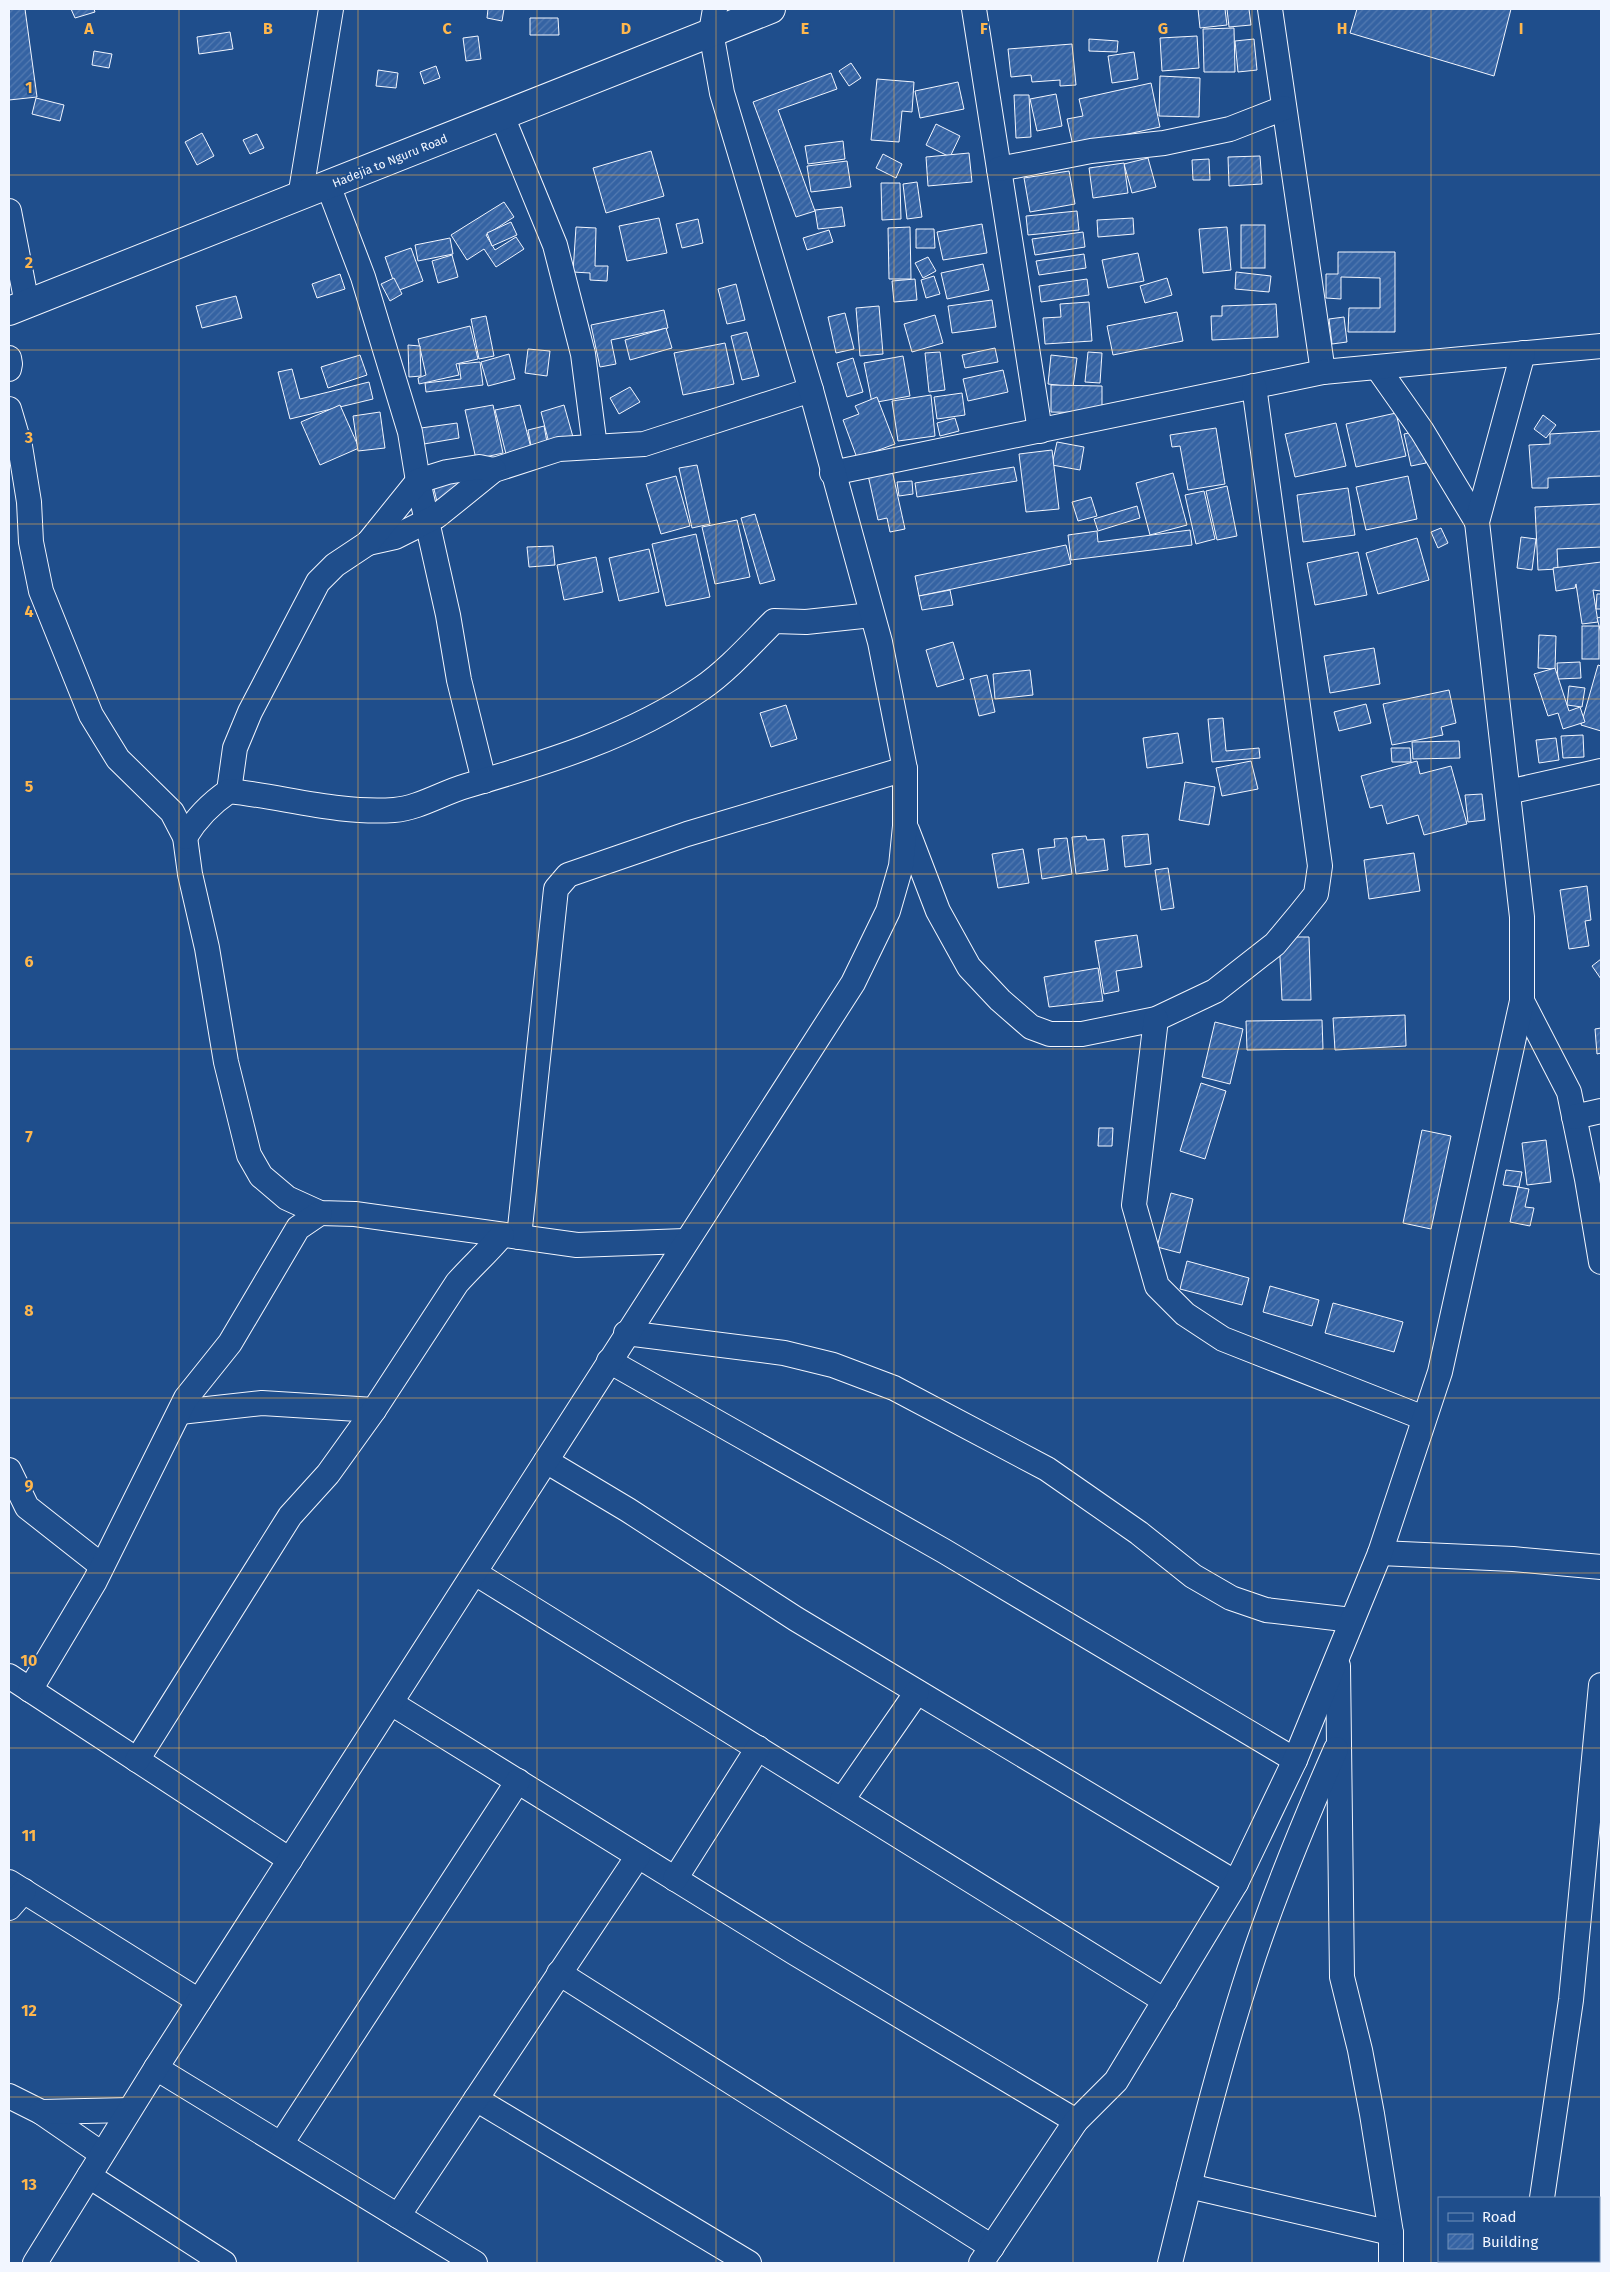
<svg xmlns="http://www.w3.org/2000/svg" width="1610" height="2272" font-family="'Fira Sans',sans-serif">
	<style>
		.building { fill: url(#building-hatch); stroke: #f2f6ff }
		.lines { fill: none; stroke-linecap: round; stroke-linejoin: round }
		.minor-casing { stroke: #f2f6ff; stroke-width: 26 }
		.major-casing { stroke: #f2f6ff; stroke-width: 30 }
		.minor { stroke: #1f4e8c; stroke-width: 24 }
		.major { stroke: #1f4e8c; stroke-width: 28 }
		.grid { fill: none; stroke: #ffb74d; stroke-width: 1; stroke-opacity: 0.55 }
		.labels { text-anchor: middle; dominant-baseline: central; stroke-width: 4; stroke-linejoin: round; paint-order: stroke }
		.street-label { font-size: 12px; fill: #f2f6ff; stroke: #1f4e8c }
		.grid-label { font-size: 16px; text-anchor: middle; font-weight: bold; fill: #ffb74d; stroke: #1f4e8c; stroke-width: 4; stroke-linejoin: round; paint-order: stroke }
	</style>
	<defs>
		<pattern id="building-hatch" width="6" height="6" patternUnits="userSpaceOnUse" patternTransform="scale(1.25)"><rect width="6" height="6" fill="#3563a3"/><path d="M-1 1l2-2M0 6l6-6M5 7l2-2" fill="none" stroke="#537ab1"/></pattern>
	</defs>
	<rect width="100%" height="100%" fill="#1f4e8c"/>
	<g class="building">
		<path d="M9 9H25L37 97 9 100Z"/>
		<path d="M71 9H94L95 12 75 18Z"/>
		<path d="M488 9H504L502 21 487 18Z"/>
		<path d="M1198 9H1225L1227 25 1200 28Z"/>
		<path d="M1227 9H1249L1251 25 1229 27Z"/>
		<path d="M1357 9H1511L1494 76 1350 33Z"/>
		<path d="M530 18H558L559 35H530Z"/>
		<path d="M1234 28 1235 72H1204L1203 29Z"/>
		<path d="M230 32 233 49 199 54 197 37Z"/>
		<path d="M478 36 481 59 466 61 463 38Z"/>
		<path d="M1197 36 1199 68 1162 71 1160 38Z"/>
		<path d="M1089 39 1118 41 1117 52 1089 51Z"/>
		<path d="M1254 39 1257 70 1238 72 1235 41Z"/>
		<path d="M1072 44 1076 85 1060 86V80L1032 82 1031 75 1011 77 1008 49Z"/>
		<path d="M94 51 112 54 109 68 92 65Z"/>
		<path d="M1134 52 1138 79 1112 83 1108 56Z"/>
		<path d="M851 63 861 78 849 86 839 71Z"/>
		<path d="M436 66 440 78 424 84 420 72Z"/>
		<path d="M378 70 398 73 396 88 376 86Z"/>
		<path d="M831 73 837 89 778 110 815 211 796 217 753 102Z"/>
		<path d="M1160 76 1200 78 1199 117 1159 116Z"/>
		<path d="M877 79 914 82 912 112 902 111 899 142 871 140Z"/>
		<path d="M958 82 964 109 920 118 915 91Z"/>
		<path d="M1151 83 1160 127 1073 146 1067 119 1083 116 1079 99Z"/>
		<path d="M1056 94 1062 126 1037 131 1030 99Z"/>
		<path d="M1014 95H1029L1031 137 1016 138Z"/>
		<path d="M36 98 64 105 60 121 32 114Z"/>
		<path d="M936 124 960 136 950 157 926 145Z"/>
		<path d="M202 133 214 156 197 165 185 142Z"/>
		<path d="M257 134 264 148 250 154 243 140Z"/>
		<path d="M843 141 845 159 808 164 805 146Z"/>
		<path d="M651 151 664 196 606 213 593 168Z"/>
		<path d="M969 153 972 182 928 186 926 157Z"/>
		<path d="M883 154 902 164 896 178 876 168Z"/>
		<path d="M1260 156 1262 184 1229 186 1228 157Z"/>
		<path d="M1148 158 1156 187 1132 193 1124 164Z"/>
		<path d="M1209 159 1210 180H1193L1192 160Z"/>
		<path d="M847 161 851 187 811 192 807 166Z"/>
		<path d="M1124 163 1128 193 1093 198 1089 168Z"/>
		<path d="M1069 171 1075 204 1030 212 1024 178Z"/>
		<path d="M917 182 922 217 907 219 903 184Z"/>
		<path d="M881 183H900L901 219 882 220Z"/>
		<path d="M504 202 514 217 486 235 495 250 516 237 524 249 496 267 484 249 467 260 451 235Z"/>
		<path d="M842 207 845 226 818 229 815 210Z"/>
		<path d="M1077 211 1079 230 1028 235 1026 216Z"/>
		<path d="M659 218 667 253 627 261 619 226Z"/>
		<path d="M1133 218 1134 234 1098 237 1097 220Z"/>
		<path d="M698 219 703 243 682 248 676 224Z"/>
		<path d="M511 222 517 235 492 246 487 233Z"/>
		<path d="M982 224 987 253 943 260 937 232Z"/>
		<rect x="1241" y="225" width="24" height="43"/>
		<path d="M576 227 596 228 595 266H608L607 281 590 280V273L573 272Z"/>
		<path d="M910 227 911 279H889L888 228Z"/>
		<path d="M1227 227 1231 270 1203 273 1199 229Z"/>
		<path d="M916 229H934L935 248H916Z"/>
		<path d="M829 230 833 242 807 250 803 238Z"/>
		<path d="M1083 232 1085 247 1035 255 1032 239Z"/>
		<path d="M450 238 453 254 418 261 415 245Z"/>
		<path d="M411 248 423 281 397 291 385 257Z"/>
		<path d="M1338 252H1395V332H1348L1349 308H1380V278L1341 277V299L1326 298V274H1338Z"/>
		<path d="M1138 253 1144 281 1108 288 1102 260Z"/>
		<path d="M1084 254 1086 268 1039 275 1036 261Z"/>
		<path d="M452 255 458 277 438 283 432 261Z"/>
		<path d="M928 257 936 271 923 278 915 263Z"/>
		<path d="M983 264 989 290 947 299 941 273Z"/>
		<path d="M1236 272 1271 276 1269 292 1235 289Z"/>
		<path d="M340 274 345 289 317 298 312 284Z"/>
		<path d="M934 276 940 294 926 298 921 280Z"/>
		<path d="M394 278 402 294 390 301 381 284Z"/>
		<path d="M1167 278 1172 295 1145 303 1140 286Z"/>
		<path d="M915 279 917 300 894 302 892 281Z"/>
		<path d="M1087 279 1089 295 1041 302 1039 286Z"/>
		<path d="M736 284 745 320 727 324 718 289Z"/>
		<path d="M236 296 242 318 202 328 196 306Z"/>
		<path d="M992 300 996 327 952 333 948 306Z"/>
		<path d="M1089 302 1092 341 1045 344 1043 318 1061 317 1060 304Z"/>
		<path d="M1276 304 1278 337 1212 340 1211 316H1222V306Z"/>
		<path d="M879 306 883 354 860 356 856 308Z"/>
		<path d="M664 310 668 328 611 340 616 364 600 367 591 325Z"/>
		<path d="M1177 312 1183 341 1113 355 1107 326Z"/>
		<path d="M845 313 854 349 836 353 828 317Z"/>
		<path d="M935 315 943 343 912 352 904 324Z"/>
		<path d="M486 316 494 356 479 359 471 319Z"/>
		<path d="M1344 317 1347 342 1332 344 1329 319Z"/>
		<path d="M470 326 478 359 456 364 459 375 419 384 418 378 426 375 418 339Z"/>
		<path d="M666 328 672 348 630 360 625 340Z"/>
		<path d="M747 332 759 376 742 380 731 336Z"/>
		<path d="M725 343 734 384 683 395 674 353Z"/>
		<path d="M408 345 420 346 421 376 409 377Z"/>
		<path d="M995 348 998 362 965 368 962 355Z"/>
		<path d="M528 349 550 351 547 376 525 373Z"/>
		<path d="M940 352 945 390 929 392 925 353Z"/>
		<path d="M1088 352 1102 353 1100 383 1085 382Z"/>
		<path d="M509 354 515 379 488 386 481 362Z"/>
		<path d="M360 355 367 375 328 388 321 367Z"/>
		<path d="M1051 355 1077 358 1073 387 1048 384Z"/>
		<path d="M903 356 910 396 872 403 864 363Z"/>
		<path d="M853 358 863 392 847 397 837 363Z"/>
		<path d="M480 362 483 385 426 392 425 383 461 379 459 364Z"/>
		<path d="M292 369 300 399 369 382 373 399 290 419 278 372Z"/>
		<path d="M1003 370 1008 392 968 401 963 379Z"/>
		<path d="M1051 385 1102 386V413L1051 412Z"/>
		<path d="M630 387 640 402 619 414 610 398Z"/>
		<path d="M962 393 965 415 937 419 934 397Z"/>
		<path d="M931 395 935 436 898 441 892 401Z"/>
		<path d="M877 397 895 444 857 458 843 420 859 414 855 406Z"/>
		<path d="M340 405 359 448 320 465 301 422Z"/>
		<path d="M493 405 503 453 476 459 465 410Z"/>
		<path d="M520 405 531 448 506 454 495 410Z"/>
		<path d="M564 405 573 437 549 443 541 412Z"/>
		<path d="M380 412 385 448 358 451 353 416Z"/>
		<path d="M1396 413 1406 456 1356 467 1346 424Z"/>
		<path d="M1543 415 1556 425 1546 438 1534 429Z"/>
		<path d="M955 418 959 431 940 436 937 423Z"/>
		<path d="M457 423 459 438 424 444 421 428Z"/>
		<path d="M1336 423 1346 466 1295 477 1285 434Z"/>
		<path d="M544 426 547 442 531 446 528 430Z"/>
		<path d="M1216 428 1225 484 1188 490 1180 446 1172 447 1170 435Z"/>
		<path d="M1418 431 1426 463 1411 466 1404 434Z"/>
		<path d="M1601 431V476L1548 478V488H1532L1529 445 1550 444V434Z"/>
		<path d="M1057 442 1084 447 1080 470 1052 465Z"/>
		<path d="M1052 450 1059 509 1026 512 1019 454Z"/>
		<path d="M697 465 710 524 692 528 679 468Z"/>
		<path d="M1014 467 1017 481 917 497 915 483Z"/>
		<path d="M466 469 471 494 437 502 431 476Z"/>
		<path d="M892 470 905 529 890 532 887 518 878 520 868 475Z"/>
		<path d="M1173 473 1187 525 1150 535 1136 483Z"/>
		<path d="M676 476 690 526 661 534 646 484Z"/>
		<path d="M1408 476 1417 519 1366 530 1356 487Z"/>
		<path d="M912 481 913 494 899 496 897 482Z"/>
		<path d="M1227 486 1237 536 1217 540 1206 491Z"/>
		<path d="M1348 488 1355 535 1303 542 1297 495Z"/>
		<path d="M1204 491 1215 539 1196 544 1185 495Z"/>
		<path d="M1091 497 1097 516 1078 521 1072 502Z"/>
		<path d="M1601 504V547L1557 549 1558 569 1538 570 1535 507Z"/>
		<path d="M1137 506 1140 518 1098 531 1094 519Z"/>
		<path d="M755 514 775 580 760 584 741 518Z"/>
		<path d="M737 520 750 577 715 584 702 527Z"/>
		<path d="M1441 528 1448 543 1438 548 1431 532Z"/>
		<path d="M1190 530 1192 545 1071 560 1068 535 1097 531 1098 542Z"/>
		<path d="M696 534 710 597 666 606 652 544Z"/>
		<path d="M1521 537 1536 539 1532 570 1517 568Z"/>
		<path d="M1417 538 1429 580 1378 594 1366 553Z"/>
		<path d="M1066 545 1071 564 919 596 915 576Z"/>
		<path d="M553 546 555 565 529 567 527 547Z"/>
		<path d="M649 549 659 592 619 601 609 558Z"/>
		<path d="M1358 552 1367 595 1315 605 1307 563Z"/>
		<path d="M596 557 603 592 564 600 557 565Z"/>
		<path d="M1601 562V591L1593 590 1598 622 1582 624 1576 584 1575 588 1556 591 1553 568Z"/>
		<path d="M950 590 953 605 922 610 919 596Z"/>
		<path d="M1597 594H1601V609H1596Z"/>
		<path d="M1601 617V633L1597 618Z"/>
		<rect x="1582" y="626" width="17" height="33"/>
		<path d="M1539 635 1556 636 1555 669 1538 668Z"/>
		<path d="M953 642 964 679 937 687 926 650Z"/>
		<path d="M1374 648 1380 684 1330 693 1324 656Z"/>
		<path d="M1580 662 1581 678 1558 679 1557 663Z"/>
		<path d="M1598 665 1601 666V731L1581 725Z"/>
		<path d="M1555 668 1569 711 1580 707 1585 722 1563 729 1558 713 1548 716 1534 674Z"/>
		<path d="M1030 670 1033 695 995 699 993 674Z"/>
		<path d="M987 675 995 712 979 716 970 679Z"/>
		<path d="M1569 686 1585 688 1582 707 1567 705Z"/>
		<path d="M1449 690 1456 723 1441 727 1443 735 1392 745 1383 704Z"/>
		<path d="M1366 704 1371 723 1339 731 1334 712Z"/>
		<path d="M786 705 797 739 771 747 760 713Z"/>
		<path d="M1223 718 1226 751 1259 748 1260 758 1212 762 1208 719Z"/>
		<path d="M1178 733 1183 763 1147 768 1143 738Z"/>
		<path d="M1583 735 1584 757 1563 758 1561 736Z"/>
		<path d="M1556 738 1559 760 1539 763 1536 740Z"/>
		<path d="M1459 741 1460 758 1413 759 1412 742Z"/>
		<path d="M1391 748H1410L1411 762H1392Z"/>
		<path d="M1251 761 1258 789 1222 796 1216 768Z"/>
		<path d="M1417 761 1420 774 1451 766 1467 824 1424 835 1418 815 1387 824 1382 805 1370 808 1361 776Z"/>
		<path d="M1185 782 1215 787 1209 825 1179 820Z"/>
		<path d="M1482 794 1485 820 1468 822 1465 795Z"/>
		<path d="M1148 834 1151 864 1125 867 1122 836Z"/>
		<path d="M1086 836 1087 840 1104 839 1108 870 1076 874 1072 837Z"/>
		<path d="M1067 838 1072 874 1042 879 1038 849 1055 847 1054 839Z"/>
		<path d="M1023 849 1029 883 998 888 992 854Z"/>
		<path d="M1414 853 1420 891 1369 899 1364 860Z"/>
		<path d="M1168 868 1174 908 1161 910 1155 870Z"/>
		<path d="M1587 886 1591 920 1585 921 1589 946 1569 949 1560 890Z"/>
		<path d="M1137 935 1142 967 1116 971 1119 991 1104 994 1095 941Z"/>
		<path d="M1279 937H1309L1311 1000H1282Z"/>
		<path d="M1601 959V979L1592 966Z"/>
		<path d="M1098 968 1103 1001 1049 1007 1044 977Z"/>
		<path d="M1405 1015 1406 1046 1335 1050 1333 1018Z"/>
		<path d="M1322 1020 1323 1049 1247 1050 1246 1021Z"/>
		<path d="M1215 1022 1243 1029 1230 1084 1202 1077Z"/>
		<path d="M1601 1028V1053L1597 1054 1595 1029Z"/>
		<path d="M1201 1083 1226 1091 1205 1159 1180 1151Z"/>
		<path d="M1099 1128H1113L1112 1146H1098Z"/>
		<path d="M1422 1130 1451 1136 1431 1229 1403 1223Z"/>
		<path d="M1546 1140 1551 1182 1527 1185 1522 1143Z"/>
		<path d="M1506 1170 1522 1172 1519 1187 1503 1185Z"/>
		<path d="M1518 1187 1529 1189 1525 1207 1534 1208 1530 1226 1510 1222Z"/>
		<path d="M1171 1193 1193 1199 1180 1253 1157 1247Z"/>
		<path d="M1187 1261 1249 1278 1242 1305 1180 1289Z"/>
		<path d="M1270 1286 1319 1300 1312 1326 1263 1312Z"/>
		<path d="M1333 1303 1403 1322 1394 1352 1325 1333Z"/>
	</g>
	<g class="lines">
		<g class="minor-casing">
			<g id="minor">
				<path d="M974 9 1040 431"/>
				<path d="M1270 9 1323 372"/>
				<path d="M502 116 555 245 583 354 595 447"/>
				<path d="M999 169 1091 151 1164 143 1230 129 1284 108"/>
				<path d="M328 185 363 277 410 432 418 481 448 615 459 680 484 781"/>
				<path d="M300 197 331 9"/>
				<path d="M9 211 27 304"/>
				<path d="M9 358 10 364 9 369"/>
				<path d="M1377 367 1422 431 1477 522"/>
				<path d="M9 409 20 446 29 502 31 542 41 591 91 715 118 759 172 812 185 837 190 874 207 948 226 1062 249 1155 261 1176 287 1198 320 1213 355 1214 577 1245 685 1241"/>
				<path d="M832 473 1323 372 1601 346"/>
				<path d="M368 543 395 537 437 516 494 470 559 449 644 444 811 390"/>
				<path d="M229 791 235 748 250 712 318 582 335 565 368 543 418 481 447 472 479 467 494 470"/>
				<path d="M1508 792 1601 771"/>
				<path d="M907 830 938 911 969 967 1000 1000 1031 1027 1050 1034H1082L1156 1019 1215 991 1275 944 1300 914 1316 894 1320 866 1254 386"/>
				<path d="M185 837C197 817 210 804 229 791 284 797 339 814 394 810 419 808 442 793 466 786 548 762 631 737 702 688 727 671 752 643 774 621L806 622 872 615"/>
				<path d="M1522 1001 1569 1092 1587 1179 1601 1262"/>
				<path d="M1156 1019 1134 1205 1157 1286 1185 1314 1223 1339 1424 1418"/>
				<path d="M1574 1117 1601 1111"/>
				<path d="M519 1237 556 889 568 875 687 834 905 769"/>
				<path d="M626 1333 784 1353 833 1365 894 1388 1047 1469 1139 1533 1193 1576 1231 1598 1266 1610 1352 1620"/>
				<path d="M609 1361 944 1551 1295 1760"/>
				<path d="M180 1412 262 1403 374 1410"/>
				<path d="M546 1461 628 1510 796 1619 1236 1883"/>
				<path d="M9 1470 27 1507 102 1566"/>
				<path d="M1380 1553 1513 1559 1601 1567"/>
				<path d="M475 1573 1165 2001"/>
				<path d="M1338 1666 1342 1977 1360 2050 1372 2114 1391 2233V2263"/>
				<path d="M9 1676 290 1860"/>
				<path d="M30 1690 95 1581 186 1398 230 1343 298 1228 320 1213"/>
				<path d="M391 1703 795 1953 1076 2121"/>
				<path d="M137 1760 290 1516 328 1474 374 1410 457 1283C472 1266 488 1252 502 1235"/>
				<path d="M842 1800 917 1692"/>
				<path d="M675 1879 758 1748"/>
				<path d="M9 1882 199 2001"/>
				<path d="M9 1908 24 1891"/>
				<path d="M559 1973 992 2247"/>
				<path d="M156 2068 475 2263"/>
				<path d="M9 2096 41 2112 102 2154"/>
				<path d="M476 2099 749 2263"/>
				<path d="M41 2112 129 2110"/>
				<path d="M281 2144 518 1781"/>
				<path d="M89 2176 224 2263"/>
				<path d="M1189 2186 1391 2233"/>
				<path d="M1542 2198 1571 2000 1601 1685"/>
				<path d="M398 2216 638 1856"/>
				<path d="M35 2263 156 2068 853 983 888 911 901 866 905 826V769L880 642 811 390 722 93 711 32 715 9"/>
				<path d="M981 2263 1076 2121 1116 2081 1236 1883 1295 1760 1380 1553 1440 1372 1522 1001V917L1477 522 1523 353"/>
				<path d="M1170 2263C1194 2165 1218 2067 1249 1971 1273 1896 1304 1822 1336 1749"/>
				<path d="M1533 2263V2261"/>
			</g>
		</g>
		<g class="major-casing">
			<path id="major" d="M9 311 771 9"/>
		</g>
		<use href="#minor" class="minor"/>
		<use href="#major" class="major"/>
	</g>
	<path class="grid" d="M179 9V2263M358 9V2263M537 9V2263M716 9V2263M894 9V2263M1073 9V2263M1252 9V2263M1431 9V2263M9 175H1601M9 350H1601M9 524H1601M9 699H1601M9 874H1601M9 1049H1601M9 1223H1601M9 1398H1601M9 1573H1601M9 1748H1601M9 1922H1601M9 2097H1601"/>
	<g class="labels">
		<g class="street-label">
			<text transform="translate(390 161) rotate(-22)">Hadejia to Nguru Road</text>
		</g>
	</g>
	<g class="grid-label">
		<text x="89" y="34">A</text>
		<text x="268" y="34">B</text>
		<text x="447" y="34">C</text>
		<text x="626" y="34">D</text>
		<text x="805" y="34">E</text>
		<text x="984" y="34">F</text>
		<text x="1163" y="34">G</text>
		<text x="1342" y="34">H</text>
		<text x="1521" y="34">I</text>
		<text x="29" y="93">1</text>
		<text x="29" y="268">2</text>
		<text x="29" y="443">3</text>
		<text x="29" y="617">4</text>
		<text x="29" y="792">5</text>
		<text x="29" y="967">6</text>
		<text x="29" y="1142">7</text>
		<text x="29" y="1316">8</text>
		<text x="29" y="1491">9</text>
		<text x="29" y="1666">10</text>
		<text x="29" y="1841">11</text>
		<text x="29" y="2016">12</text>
		<text x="29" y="2190">13</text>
	</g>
	<rect width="1610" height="2272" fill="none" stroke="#f2f6ff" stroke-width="20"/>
	<rect x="1438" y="2197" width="162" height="65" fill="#1f4e8c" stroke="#7391ba"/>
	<rect x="1448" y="2213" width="25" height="8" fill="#1f4e8c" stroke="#7391ba"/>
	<text x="1482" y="2222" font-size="15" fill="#f2f6ff">Road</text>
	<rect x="1448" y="2234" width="25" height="15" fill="url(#building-hatch)" stroke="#7391ba"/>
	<text x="1482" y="2247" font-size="15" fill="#f2f6ff">Building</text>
</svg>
